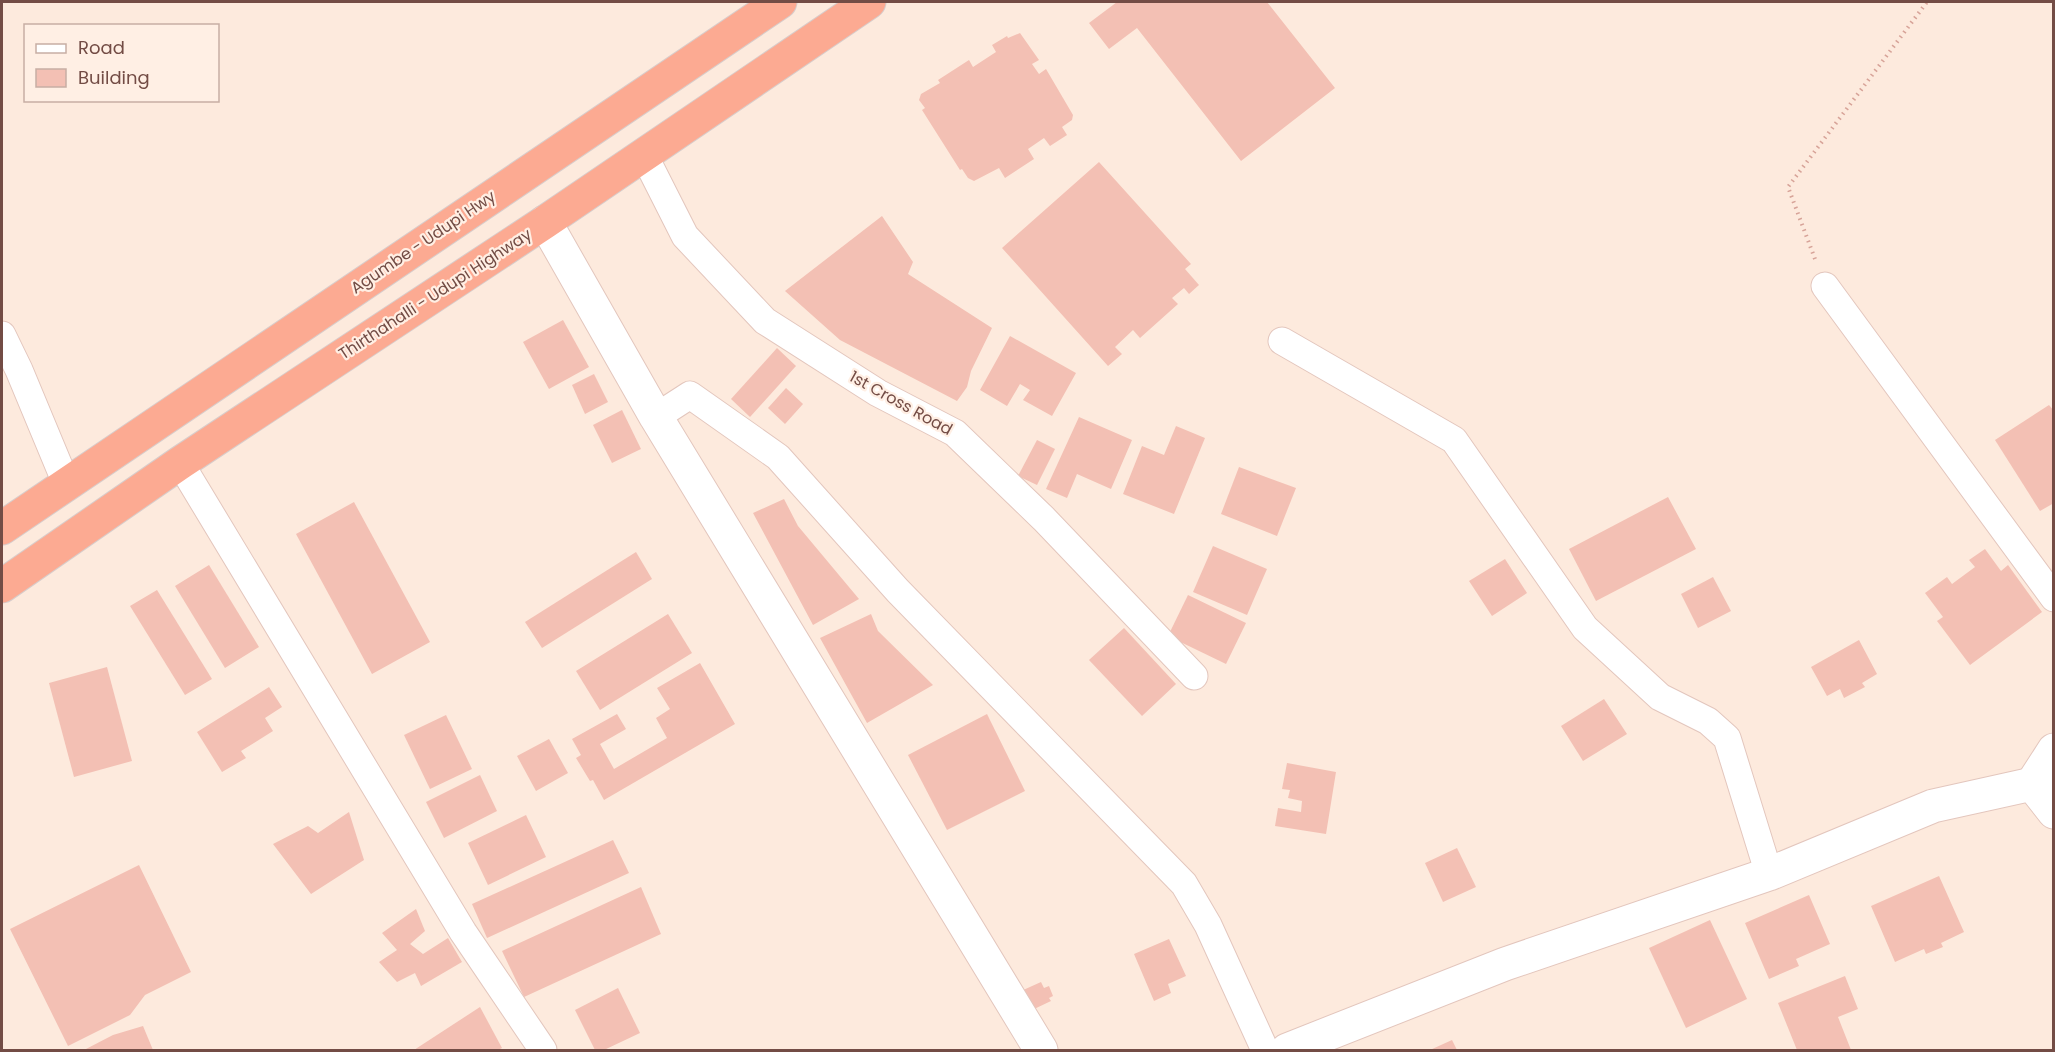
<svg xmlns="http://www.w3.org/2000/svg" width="2055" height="1052" font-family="Poppins,sans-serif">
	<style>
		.building { fill: #f3c0b4 }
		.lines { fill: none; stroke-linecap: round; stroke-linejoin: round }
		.minor-casing { stroke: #e3c6bd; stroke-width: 29 }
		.tertiary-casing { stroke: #e3c6bd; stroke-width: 35 }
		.trunk-casing { stroke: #d8cdcb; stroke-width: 35 }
		.path { stroke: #d7a398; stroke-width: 4; stroke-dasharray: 1.5 4.5; stroke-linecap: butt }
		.minor { stroke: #fff; stroke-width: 27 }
		.tertiary { stroke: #fff; stroke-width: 33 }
		.trunk { stroke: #fcaa92; stroke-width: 33 }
		.labels { text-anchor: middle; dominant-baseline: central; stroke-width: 4.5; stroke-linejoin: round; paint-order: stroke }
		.street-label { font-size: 16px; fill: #734c45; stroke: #ffefe4 }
	</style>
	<rect width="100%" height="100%" fill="#fdeadd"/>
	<g class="building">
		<path d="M1117 2H1267L1335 88 1241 161 1137 28 1109 49 1089 23Z"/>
		<path d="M1020 33 1039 60 1032 64 1039 74 1046 69 1073 115 1072 120 1062 127 1067 135 1050 146 1044 138 1028 149 1034 159 1005 178 999 168 974 181 968 178 962 169 960 170 922 110 925 108 919 100 921 94 940 83 938 80 969 60 973 67 996 52 992 45 1007 36 1008 38Z"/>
		<path d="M1099 162 1191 264 1185 269 1199 285 1189 294 1184 288 1172 298 1178 304 1140 338 1133 330 1115 347 1122 354 1108 366 1002 248Z"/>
		<path d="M882 216 913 262 908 274 992 328 971 371 967 387 957 401 840 340 785 291Z"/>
		<path d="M563 320 589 367 549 389 523 342Z"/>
		<path d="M1010 336 1076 373 1052 416 1023 400 1030 390 1020 384 1007 406 980 390Z"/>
		<path d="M777 348 796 366 750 417 731 399Z"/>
		<path d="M594 374 608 402 585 414 572 385Z"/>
		<path d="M786 388 803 404 785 424 768 408Z"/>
		<path d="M2049 405 2054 411V503L2040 511 1995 440Z"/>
		<path d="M622 410 641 449 612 463 593 425Z"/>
		<path d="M1079 417 1132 440 1111 489 1077 474 1067 498 1046 489Z"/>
		<path d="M1176 426 1205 438 1174 514 1123 494 1142 446 1164 455Z"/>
		<path d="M1037 440 1055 449 1037 485 1018 476Z"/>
		<path d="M1239 467 1296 488 1277 536 1221 514Z"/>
		<path d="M1668 497 1696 549 1596 601 1569 549Z"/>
		<path d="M784 499 798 526 859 599 813 625 753 513Z"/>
		<path d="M354 502 430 642 372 674 296 534Z"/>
		<path d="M1213 546 1267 569 1247 615 1193 592Z"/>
		<path d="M1985 549 2001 571 2008 565 2042 612 1970 665 1937 621 1943 617 1925 593 1947 577 1952 584 1975 567 1969 560Z"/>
		<path d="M636 552 652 579 542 648 525 622Z"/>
		<path d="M1505 559 1527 593 1492 616 1469 581Z"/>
		<path d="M209 565 259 647 225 668 175 586Z"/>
		<path d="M1713 577 1731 611 1698 628 1681 594Z"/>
		<path d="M157 590 212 679 185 695 130 606Z"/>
		<path d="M1188 595 1246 623 1226 664 1168 636Z"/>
		<path d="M668 614 692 653 600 710 576 671Z"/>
		<path d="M871 614 878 631 933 685 867 723 820 638Z"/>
		<path d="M1124 628 1176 684 1142 716 1089 660Z"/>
		<path d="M1859 640 1877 674 1862 683 1865 687 1844 698 1840 689 1827 696 1811 667Z"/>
		<path d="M700 663 735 724 604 800 593 780 590 781 576 758 581 755 572 739 617 714 626 729 600 744 614 769 667 738 656 718 670 709 657 688Z"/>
		<path d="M107 667 132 761 74 777 49 683Z"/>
		<path d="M269 687 282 707 265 718 273 731 241 751 246 758 222 772 197 732Z"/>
		<path d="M1604 699 1627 734 1583 761 1561 726Z"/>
		<path d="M987 714 1025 791 947 830 908 755Z"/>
		<path d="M446 715 472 769 430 789 404 735Z"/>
		<path d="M549 739 568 773 536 791 517 756Z"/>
		<path d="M1287 763 1336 772 1326 834 1275 826 1278 808 1301 812 1302 801 1288 798 1290 790 1282 789Z"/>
		<path d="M480 775 497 811 444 838 426 802Z"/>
		<path d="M349 812 364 860 311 894 273 844 308 826 318 833Z"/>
		<path d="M526 815 546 857 488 885 468 843Z"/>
		<path d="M613 840 629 873 487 938 472 904Z"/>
		<path d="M1457 848 1476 887 1443 902 1425 863Z"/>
		<path d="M139 865 191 972 145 995 130 1015 68 1046 10 929Z"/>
		<path d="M1939 876 1964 932 1941 943 1943 947 1926 954 1924 949 1895 962 1871 906Z"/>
		<path d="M641 887 661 934 524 997 502 951Z"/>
		<path d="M1809 895 1830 944 1796 959 1799 966 1769 979 1745 923Z"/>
		<path d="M416 909 425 931 410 944 423 954 448 938 462 962 421 986 415 973 397 982 379 962 397 950 382 933Z"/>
		<path d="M1710 920 1747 999 1686 1028 1649 948Z"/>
		<path d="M1169 939 1186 976 1168 984 1171 993 1154 1001 1134 954Z"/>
		<path d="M1845 976 1858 1009 1838 1017 1851 1050H1797L1778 1003Z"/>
		<path d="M1041 982 1044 988 1049 986 1053 996 1049 998 1051 1001 1030 1011 1021 991Z"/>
		<path d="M618 988 640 1033 604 1050H595L575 1010Z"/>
		<path d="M480 1007 502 1048 498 1050H414Z"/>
		<path d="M143 1026 153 1050H84L113 1035Z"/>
		<path d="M1452 1040 1457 1050H1430Z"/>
	</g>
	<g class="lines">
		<g class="minor-casing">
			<g id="minor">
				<path d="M644 155 685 236 765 321 878 393 955 433 1044 519 1194 676"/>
				<path d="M1825 286 2054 598"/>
				<path d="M2 335 19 370 66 483"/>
				<path d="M1282 341 1454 440 1585 628 1660 697 1708 721 1727 738 1769 874"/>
				<path d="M656 417 690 395 778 457 898 591 1184 884 1208 925 1265 1050"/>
				<path d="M180 463 463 932 543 1050"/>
			</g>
		</g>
		<g class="tertiary-casing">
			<g id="tertiary">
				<path d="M545 222 656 417 1041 1050"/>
				<path d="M2032 784 2054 750"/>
				<path d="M1287 1050 1505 964 1769 874 1933 806 2032 784 2054 812"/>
			</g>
		</g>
		<g class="trunk-casing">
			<g id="trunk">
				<path d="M2 528 780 2"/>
				<path d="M2 586 180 463 545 222 869 2"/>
			</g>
		</g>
		<path class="path" d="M1815 259 1788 187 1927 2"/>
		<use href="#minor" class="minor"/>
		<use href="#tertiary" class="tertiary"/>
		<use href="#trunk" class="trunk"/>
	</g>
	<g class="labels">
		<g class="street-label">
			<text transform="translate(423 242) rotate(-34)">Agumbe - Udupi Hwy</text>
			<text transform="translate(435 294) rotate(-33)">Thirthahalli - Udupi Highway</text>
			<text transform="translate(901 403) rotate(29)">1st Cross Road</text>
		</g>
	</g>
	<rect width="2055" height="1052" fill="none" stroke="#734c45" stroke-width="6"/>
	<rect x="24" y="24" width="195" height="78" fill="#ffefe4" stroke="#c7aea4" stroke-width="1.5"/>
	<rect x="36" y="44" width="30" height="9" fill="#ffffff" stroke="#c7aea4" stroke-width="1.5"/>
	<text x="78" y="54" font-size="18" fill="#734c45">Road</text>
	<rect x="36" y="69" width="30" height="18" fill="#f3c0b4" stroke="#c7aea4" stroke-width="1.5"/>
	<text x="78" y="84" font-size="18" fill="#734c45">Building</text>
</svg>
